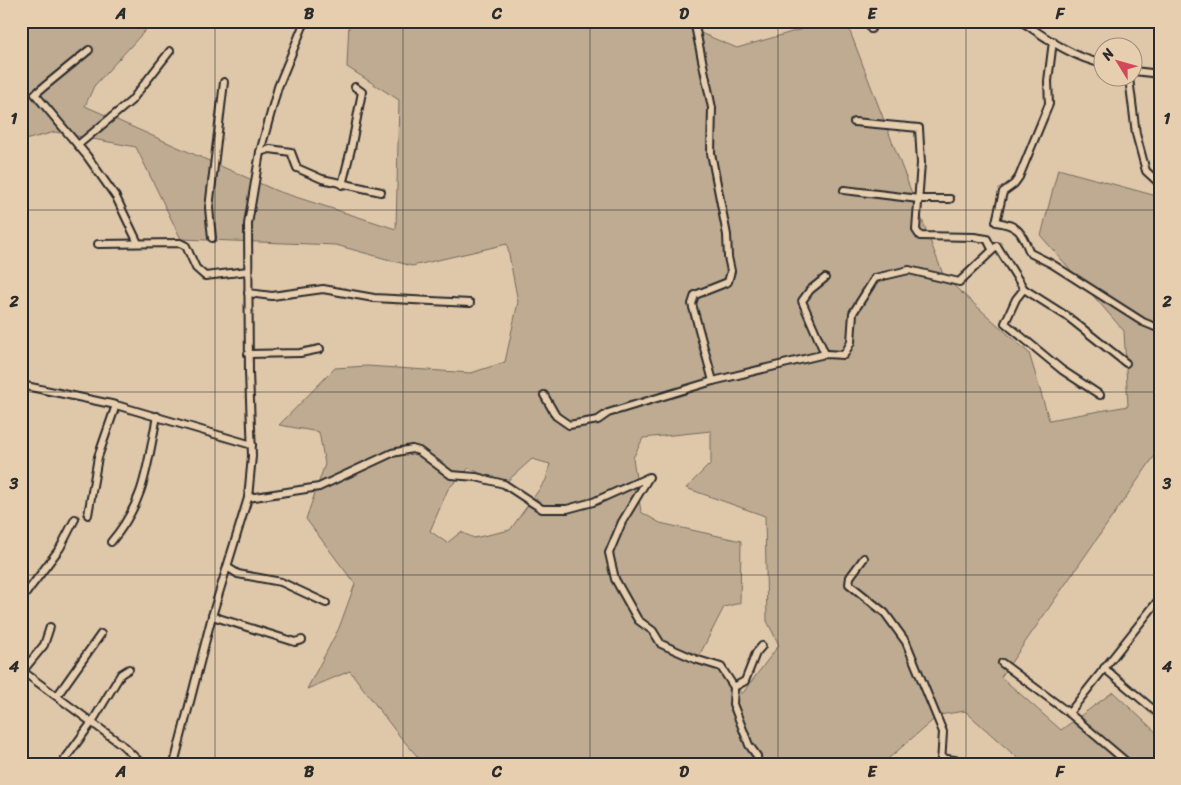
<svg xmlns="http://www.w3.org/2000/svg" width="1181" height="785" font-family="Sriracha,sans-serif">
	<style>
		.green { fill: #beab92; stroke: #746b5e; fill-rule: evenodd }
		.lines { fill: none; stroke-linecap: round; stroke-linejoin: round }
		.minor-casing { stroke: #2b2b2b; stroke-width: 10 }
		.minor { stroke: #e7ceaf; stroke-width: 6 }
		.grid { fill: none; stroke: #2b2b2b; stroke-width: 1; stroke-opacity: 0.55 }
		.neatline { fill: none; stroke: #2b2b2b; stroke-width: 2 }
		.grid-label { font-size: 16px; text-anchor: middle; font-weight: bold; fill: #2b2b2b }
	</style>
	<rect width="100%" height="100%" fill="#dfc7aa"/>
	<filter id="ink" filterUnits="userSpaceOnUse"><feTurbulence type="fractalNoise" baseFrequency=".02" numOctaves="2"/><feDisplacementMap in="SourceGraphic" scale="10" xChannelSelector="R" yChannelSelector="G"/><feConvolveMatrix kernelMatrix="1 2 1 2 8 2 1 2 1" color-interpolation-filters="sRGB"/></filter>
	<g filter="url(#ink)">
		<path class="green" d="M21 21H154L94 86 85 106 277 191 396 229 399 100 347 67 349 21H690L691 29 737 48 830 21H846L944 277 1029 353 1049 420 1128 406 1124 331 1041 236 1058 169 1160 197V448L1001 677 1061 730 1113 692 1160 736V764H1024L965 711 939 715 882 764H424L397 733 350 671 307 689 339 628 355 584 306 519 325 464 319 432 279 425 335 368 367 366 471 373 505 362 518 302 507 244 412 266 336 245 181 239 136 147 55 132 21 141ZM711 431V463L686 488 765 516 767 621 779 645 742 694 721 667 699 656 724 607 740 603 741 541 660 523 641 512 633 458 643 438ZM532 459 550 464 546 480 510 530 474 538 461 532 447 543 430 531 448 489 469 468 504 484Z"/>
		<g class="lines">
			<g class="minor-casing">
				<g id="minor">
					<path d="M694 21 712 108 711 153 727 235 728 257 731 271 728 282 695 295 692 304 713 381"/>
					<path d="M1021 21C1046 38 1073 58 1104 64"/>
					<path d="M871 29 875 21"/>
					<path d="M1053 41 1048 81 1049 104 1019 177 1014 184 1003 192 996 222C1019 225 1022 233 1030 253L1052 264 1143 322 1160 329"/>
					<path d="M89 50 35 94 87 156 116 197 138 243"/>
					<path d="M1134 71 1160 74"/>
					<path d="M1129 78 1136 134 1146 171 1160 184"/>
					<path d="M854 122 919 128 921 163 916 230 920 236 974 237 987 239 992 249"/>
					<path d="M78 145 131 101 170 51"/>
					<path d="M260 152 270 149 291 152 297 168 322 179 381 192"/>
					<path d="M342 185 351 149 362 92 355 87"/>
					<path d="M844 190 919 199H950"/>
					<path d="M212 238 209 208 224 82"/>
					<path d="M98 244 180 243 186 246 196 268 205 276 248 271"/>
					<path d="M1024 289 1016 299 1005 323 1062 370 1100 395"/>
					<path d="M248 293 272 296 323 289 374 298 470 303"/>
					<path d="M248 354 300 353 320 349"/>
					<path d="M825 354 802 301 810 290 825 278"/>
					<path d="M21 385 116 405 252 445"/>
					<path d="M544 395 556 416 569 425 598 420 608 413 713 381 825 354 844 355 851 342 853 313 875 278 909 270 959 282 997 246 1024 289 1068 317 1126 363"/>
					<path d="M248 498 319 487 392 453 412 449 419 451 451 475 476 477 504 484 542 509H567L593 502 649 477 622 522 609 553 615 579 638 620 653 631 661 644 695 659 721 667 734 687 733 704 749 745 757 756 758 764"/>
					<path d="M88 515 98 457 116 405"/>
					<path d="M111 542C145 502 147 466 157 416"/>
					<path d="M864 558 850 577 849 584 885 613 906 642 943 732 941 764"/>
					<path d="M227 567 238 574 281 582 326 603"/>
					<path d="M21 600 60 548 75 519"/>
					<path d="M212 616 295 642 302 640"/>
					<path d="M1002 663 1069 713 1129 764"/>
					<path d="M1104 668 1160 715"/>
					<path d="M21 670 121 744 142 764"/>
					<path d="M21 673 44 645 50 627"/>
					<path d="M734 687 745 681 756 653 762 646"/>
					<path d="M57 696 101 634"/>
					<path d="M1069 713 1160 598"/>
					<path d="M941 758 980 764"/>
					<path d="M63 762 92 722 121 674 129 669"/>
					<path d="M174 764 212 616 248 498 252 456 249 372 248 224 260 152 278 87 305 21"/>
				</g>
			</g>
			<use href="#minor" class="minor"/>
		</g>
	</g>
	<path class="grid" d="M215 21V764M403 21V764M590 21V764M778 21V764M966 21V764M21 210H1160M21 392H1160M21 575H1160"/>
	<rect width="1181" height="785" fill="none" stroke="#e7ceaf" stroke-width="55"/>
	<g transform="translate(1118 62) rotate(307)"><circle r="24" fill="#e7ceaf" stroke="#9c8d7a"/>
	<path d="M0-4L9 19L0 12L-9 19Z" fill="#d1495b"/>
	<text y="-8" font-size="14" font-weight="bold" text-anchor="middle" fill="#2b2b2b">N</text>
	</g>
	<rect x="28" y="28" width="1126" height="730" class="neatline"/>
	<g class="grid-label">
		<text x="121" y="19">A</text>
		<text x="309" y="19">B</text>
		<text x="497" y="19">C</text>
		<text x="684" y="19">D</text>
		<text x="872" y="19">E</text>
		<text x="1060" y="19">F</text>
		<text x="14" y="124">1</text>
		<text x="1167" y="124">1</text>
		<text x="14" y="307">2</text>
		<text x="1167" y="307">2</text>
		<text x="14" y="489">3</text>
		<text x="1167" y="489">3</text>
		<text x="14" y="672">4</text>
		<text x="1167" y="672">4</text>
		<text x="121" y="777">A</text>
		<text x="309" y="777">B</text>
		<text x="497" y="777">C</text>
		<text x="684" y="777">D</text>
		<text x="872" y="777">E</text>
		<text x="1060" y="777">F</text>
	</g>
</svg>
